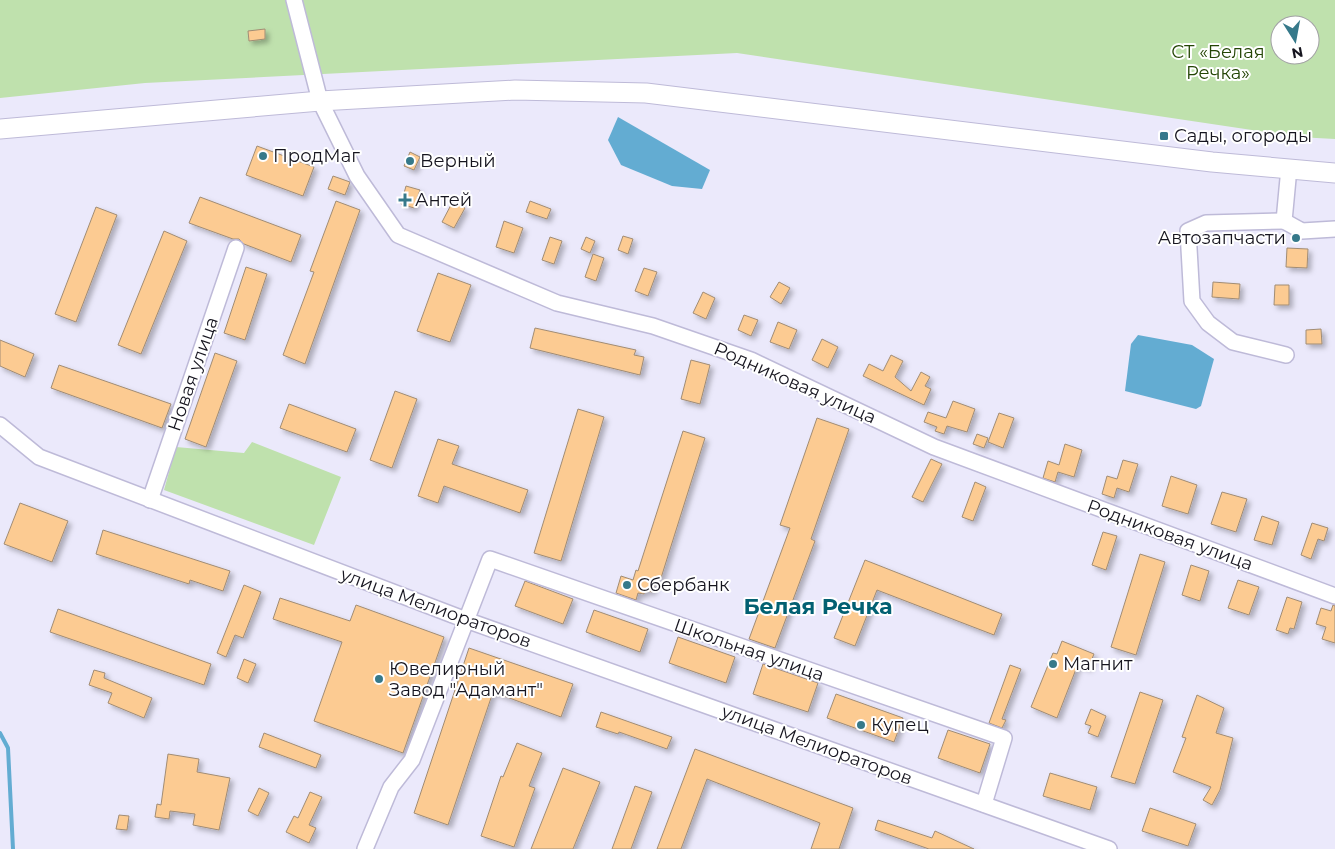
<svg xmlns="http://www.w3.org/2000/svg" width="1335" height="849" font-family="Montserrat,sans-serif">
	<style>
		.green { fill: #bfe1ad; fill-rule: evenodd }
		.water { fill: #63acd2 }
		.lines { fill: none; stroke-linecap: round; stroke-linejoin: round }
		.stream { stroke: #63acd2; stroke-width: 4 }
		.building { fill: #fccb92; stroke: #a18c74; filter: url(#shadow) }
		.minor-casing { stroke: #bebad8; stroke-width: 18 }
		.major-casing { stroke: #bebad8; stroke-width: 21 }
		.minor { stroke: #fff; stroke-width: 15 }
		.major { stroke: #fff; stroke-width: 19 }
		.poi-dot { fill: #36798a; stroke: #fff; stroke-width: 2 }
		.labels { text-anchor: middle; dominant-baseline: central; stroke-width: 4; stroke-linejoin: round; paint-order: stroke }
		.park-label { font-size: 18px; fill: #234504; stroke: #fff }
		.poi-label { font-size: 18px; fill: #16151f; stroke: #fff; text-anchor: start }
		.street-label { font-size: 18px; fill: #16151f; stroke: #fff }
		.district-label { font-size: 22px; font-weight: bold; fill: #026072; stroke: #fff }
	</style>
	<defs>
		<filter id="shadow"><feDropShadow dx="3.5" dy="3.5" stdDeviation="2.5" flood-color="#0004"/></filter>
	</defs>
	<rect width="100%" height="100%" fill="#ebe9fb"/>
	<g class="green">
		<path d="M0 0H1335V139L1298 137 737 53 145 83 0 98ZM1280 25H1310V55H1280Z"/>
		<path d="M252 442 341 477 314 545 164 490 176 447 244 453Z"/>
	</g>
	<g class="water">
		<path d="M618 117 710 170 702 189 672 186 621 165 608 140Z"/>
		<path d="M1138 335 1192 345 1214 359 1201 406 1196 409 1125 391 1131 344Z"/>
	</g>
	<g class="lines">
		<path class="stream" d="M0 733 8 748 13 849"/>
	</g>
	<g class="building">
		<path d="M265 29V39L249 41 248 31Z"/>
		<path d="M257 146 314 167 303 196 246 175Z"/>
		<path d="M410 152 420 157 414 170 404 166Z"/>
		<path d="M333 176 350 182 345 195 328 189Z"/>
		<path d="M406 186 420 190 414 208 401 204Z"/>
		<path d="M200 197 301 235 291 262 244 244 239 239H233L189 223Z"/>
		<path d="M336 201 360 210 305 364 283 355 314 272 310 271Z"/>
		<path d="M453 201 465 208 454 228 442 222Z"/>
		<path d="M530 201 551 209 547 219 526 212Z"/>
		<path d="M96 207 117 215 76 322 55 314Z"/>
		<path d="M504 221 523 228 514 253 496 247Z"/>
		<path d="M164 231 187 241 141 354 118 345Z"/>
		<path d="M623 236 633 239 628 254 618 250Z"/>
		<path d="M550 237 562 241 554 264 542 260Z"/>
		<path d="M586 237 595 241 590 253 581 249Z"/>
		<path d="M1287 248 1308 249 1307 268 1286 267Z"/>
		<path d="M593 254 604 258 596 281 585 277Z"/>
		<path d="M246 267 267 274 245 340 224 333Z"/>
		<path d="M644 268 657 272 648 296 635 291Z"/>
		<path d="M438 273 471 285 450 342 417 331Z"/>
		<path d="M779 282 790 288 781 304 770 297Z"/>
		<path d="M1213 282 1240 284 1239 299 1212 297Z"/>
		<path d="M1275 285H1289V305H1274Z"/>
		<path d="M703 292 715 298 706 319 693 313Z"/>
		<path d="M744 315 758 320 751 336 738 330Z"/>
		<path d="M778 322 797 330 789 349 770 342Z"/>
		<path d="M535 328 636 350 634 355 644 357 640 375 530 348Z"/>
		<path d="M1321 329 1322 344H1306V330Z"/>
		<path d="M822 339 838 347 828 368 812 360Z"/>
		<path d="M0 340 34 354 25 377 0 366Z"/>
		<path d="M215 353 237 361 206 447 185 439Z"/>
		<path d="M891 355 903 361 895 377 911 391 921 372 930 377 925 386 931 389 924 405 863 376 869 364 883 371Z"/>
		<path d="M691 360 710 365 700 404 681 399Z"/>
		<path d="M59 365 171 404 162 428 51 388Z"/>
		<path d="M395 391 417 399 392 468 370 460Z"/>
		<path d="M953 401 975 409 967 432 947 426 944 434 935 431 937 427 924 422 928 412 946 418Z"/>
		<path d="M289 404 356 429 347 452 280 428Z"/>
		<path d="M578 409 604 417 561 561 534 553Z"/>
		<path d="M999 413 1014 418 1003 448 988 442Z"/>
		<path d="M817 418 849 429 811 539 815 541 775 648 749 639 790 528 780 525Z"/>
		<path d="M683 431 705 438 661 578 657 577 652 592 645 590 644 594 638 593 636 600 616 593 621 576 633 580 636 570 638 571Z"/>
		<path d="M977 434 988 438 984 448 973 444Z"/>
		<path d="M438 439 459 446 452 464 528 490 520 513 444 486 438 503 418 496Z"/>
		<path d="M1065 444 1082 450 1074 477 1058 472 1055 482 1043 478 1048 461 1059 465Z"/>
		<path d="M931 459 942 464 923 502 912 497Z"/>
		<path d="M1123 460 1138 464 1129 492 1117 488 1114 498 1102 494 1107 476 1117 479Z"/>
		<path d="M1171 476 1197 485 1188 514 1162 506Z"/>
		<path d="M975 482 986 487 973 521 962 517Z"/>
		<path d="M1222 492 1247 499 1236 532 1211 524Z"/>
		<path d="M20 503 68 521 52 562 4 544Z"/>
		<path d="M1262 516 1279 522 1272 545 1254 540Z"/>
		<path d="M1312 523 1328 528 1324 541 1318 539 1311 559 1301 555Z"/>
		<path d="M103 530 230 571 223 591 190 580 189 584 96 554Z"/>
		<path d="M1103 532 1117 536 1106 570 1092 565Z"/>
		<path d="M1140 554 1165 562 1136 655 1111 647Z"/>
		<path d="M865 560 1002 614 994 635 877 590 855 646 834 638Z"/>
		<path d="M1191 565 1209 571 1200 601 1182 595Z"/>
		<path d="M1238 580 1259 587 1249 615 1228 608Z"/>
		<path d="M525 581 573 599 563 624 515 606Z"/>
		<path d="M244 585 261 592 243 638 235 635 226 657 217 653Z"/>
		<path d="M1287 597 1302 602 1294 629 1290 628 1288 634 1276 630Z"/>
		<path d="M280 598 350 621 356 605 444 637 403 753 314 721 342 642 273 619Z"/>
		<path d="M1333 605 1335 606V643L1322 639 1326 627 1316 624 1321 608 1331 611Z"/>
		<path d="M58 609 211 664 204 685 50 632Z"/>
		<path d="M594 610 648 629 640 652 586 632Z"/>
		<path d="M678 637 735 657 726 683 669 663Z"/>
		<path d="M1062 641 1094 654 1088 668 1078 664 1057 718 1031 707 1053 653 1057 654Z"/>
		<path d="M469 648 573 684 561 717 493 692 448 825 414 813Z"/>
		<path d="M244 659 256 664 248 683 237 678Z"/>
		<path d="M763 664 818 683 808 712 753 694Z"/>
		<path d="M1010 665 1021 669 1002 719 1006 720 1002 728 989 723Z"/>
		<path d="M94 670 105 673 104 678 152 698 144 718 108 703 112 693 89 685Z"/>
		<path d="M1140 692 1163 700 1135 784 1111 777Z"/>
		<path d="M836 694 903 718 894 742 827 718Z"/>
		<path d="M1197 695 1224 708 1216 733 1233 738 1220 790 1212 805 1203 800 1211 787 1173 772 1186 738 1182 737Z"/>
		<path d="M1091 709 1106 716 1098 737 1088 733 1091 726 1085 724Z"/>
		<path d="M601 712 672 737 667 749 619 732 618 734 596 727Z"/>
		<path d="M948 730 990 744 980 773 938 758Z"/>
		<path d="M264 733 321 755 316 768 259 747Z"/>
		<path d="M517 743 542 753 529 786 535 788 514 847 481 836 501 776 503 777Z"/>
		<path d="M695 749 853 808 839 849H811L820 823 707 779 681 849H657Z"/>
		<path d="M168 754 199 759 197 772 230 778 219 830 193 825 195 814 170 811 169 819 155 817 157 804 161 805Z"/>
		<path d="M563 768 600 782 573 849H531Z"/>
		<path d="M1050 773 1097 787 1090 810 1043 796Z"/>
		<path d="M635 786 652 792 631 849H612Z"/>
		<path d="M259 788 269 793 258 816 248 811Z"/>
		<path d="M310 792 322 797 309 825 316 828 309 843 286 832 294 816 298 818Z"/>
		<path d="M1150 808 1196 824 1188 846 1142 831Z"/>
		<path d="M119 815 129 816 127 830 116 829Z"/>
		<path d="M878 820 932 838 935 831 974 849H929L875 830Z"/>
	</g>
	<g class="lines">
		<g class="minor-casing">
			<g id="minor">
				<path d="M294 0 320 101 357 176 398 235 557 303 653 326 751 360 934 447 1335 596"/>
				<path d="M1289 168 1284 221 1302 231 1335 229"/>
				<path d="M1284 221 1206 223 1188 231 1192 301 1208 323 1233 342 1286 355"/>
				<path d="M0 425 39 457 466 620 1109 849"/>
				<path d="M150 500 236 248"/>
				<path d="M365 849 391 787 412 760 490 559 1004 738 984 804"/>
			</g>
		</g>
		<g class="major-casing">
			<path id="major" d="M0 129 320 101 515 90 646 93 1212 162 1335 173"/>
		</g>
		<use href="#minor" class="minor"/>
		<use href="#major" class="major"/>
	</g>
	<g class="poi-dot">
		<rect x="1159" y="131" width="10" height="10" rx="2.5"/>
		<circle cx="263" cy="156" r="5"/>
		<circle cx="410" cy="161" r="5"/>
		<path d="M402.5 192.5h5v5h5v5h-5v5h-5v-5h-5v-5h5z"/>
		<circle cx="1296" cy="238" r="5"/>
		<circle cx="627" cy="585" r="5"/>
		<circle cx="1053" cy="664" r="5"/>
		<circle cx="379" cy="679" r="5"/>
		<circle cx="861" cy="725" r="5"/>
	</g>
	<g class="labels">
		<g class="park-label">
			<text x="1218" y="52">СТ «Белая<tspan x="1218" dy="21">Речка»</tspan></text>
		</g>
		<g class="poi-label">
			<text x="1174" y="136">Сады, огороды</text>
			<text x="273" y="156">ПродМаг</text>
			<text x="420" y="161">Верный</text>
			<text x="415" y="200">Антей</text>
			<text x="1286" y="238" text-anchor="end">Автозапчасти</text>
			<text x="637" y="585">Сбербанк</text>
			<text x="1063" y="664">Магнит</text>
			<text x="389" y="669">Ювелирный<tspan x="389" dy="21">Завод "Адамант"</tspan></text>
			<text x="871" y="725">Купец</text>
		</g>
		<g class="street-label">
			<text transform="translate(193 374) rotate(-71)">Новая улица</text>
			<text transform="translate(795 383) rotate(24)">Родниковая улица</text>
			<text transform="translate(1170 535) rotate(20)">Родниковая улица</text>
			<text transform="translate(436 608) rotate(20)">улица Мелиораторов</text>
			<text transform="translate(749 650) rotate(19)">Школьная улица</text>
			<text transform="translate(817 745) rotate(20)">улица Мелиораторов</text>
		</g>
		<g class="district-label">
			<text x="818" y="606">Белая Речка</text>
		</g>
	</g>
	<g transform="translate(1295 40) rotate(169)"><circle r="24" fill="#ffffff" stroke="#a2a1a5"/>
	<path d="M0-4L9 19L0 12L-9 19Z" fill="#36798a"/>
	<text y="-8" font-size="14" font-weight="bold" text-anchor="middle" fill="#16151f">N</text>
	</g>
</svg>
